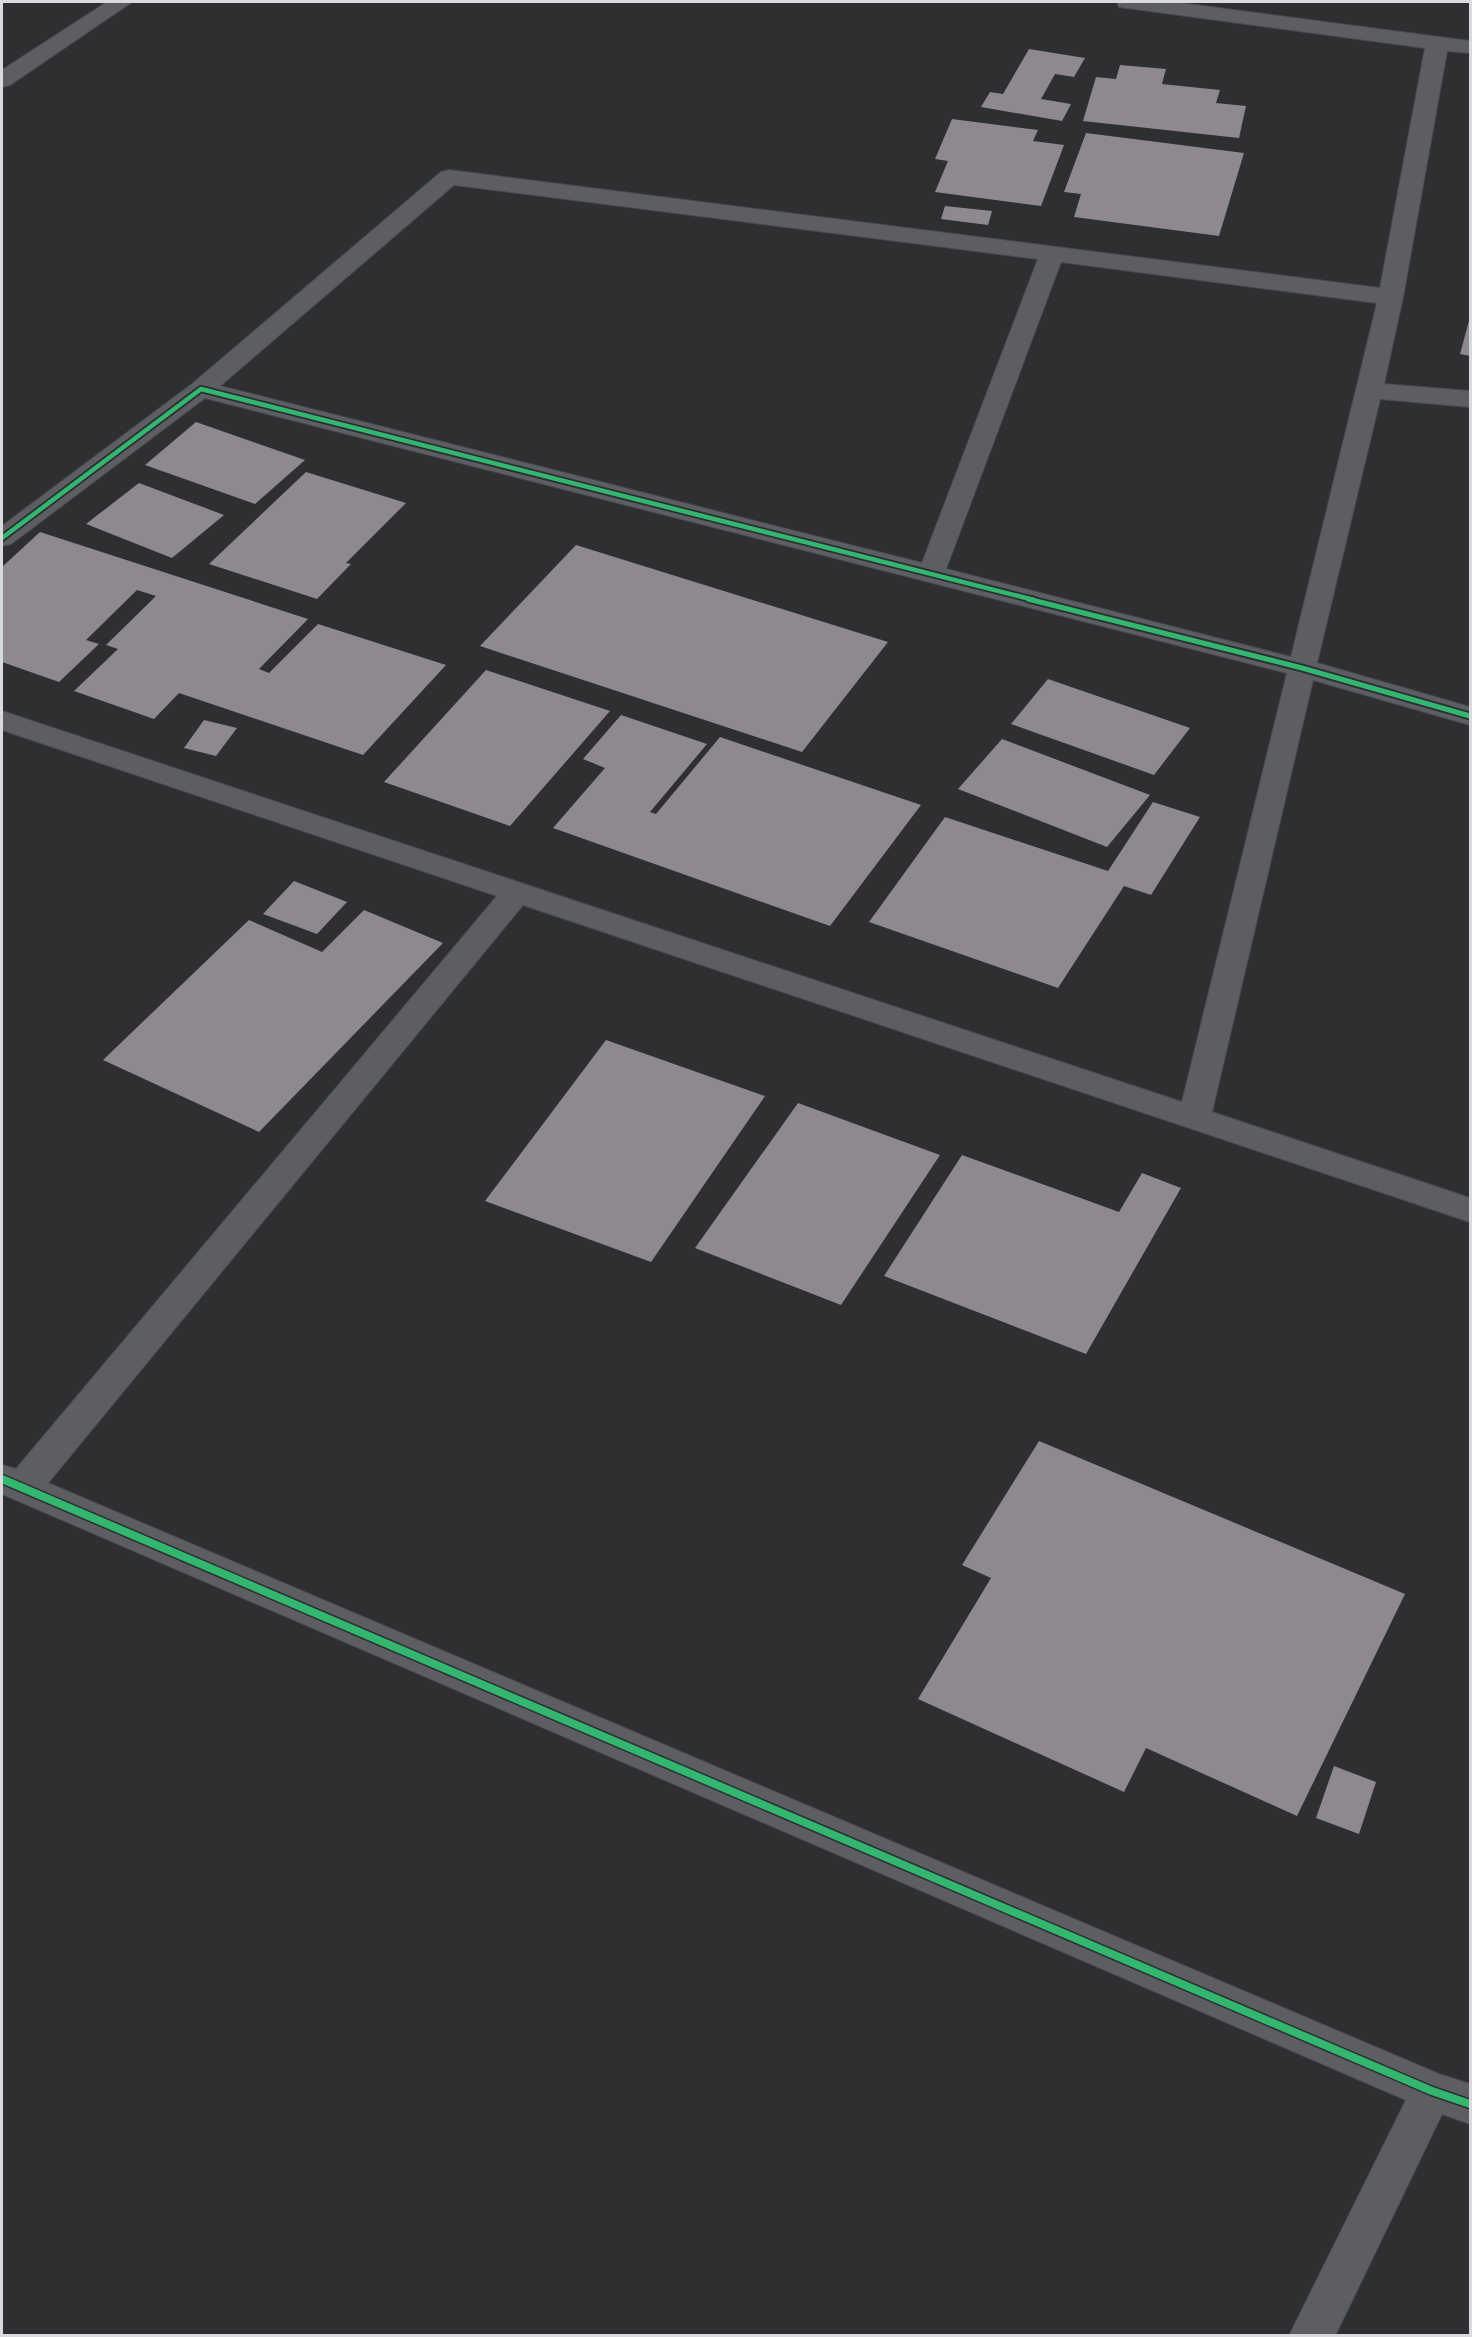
<svg xmlns="http://www.w3.org/2000/svg" width="1472" height="2337" font-family="Mulish,sans-serif">
	<style>
		.building { fill: #8e8990 }
		.lines { fill: none; stroke-linecap: round; stroke-linejoin: round }
		.street-casing { stroke: #484a4d; stroke-width: 2 }
		.street { fill: #5d5e61; fill-rule: evenodd }
		.cycleway-far2-casing { stroke: #2b2e33; stroke-width: 8 }
		.cycleway-far1-casing { stroke: #2b2e33; stroke-width: 9 }
		.cycleway-casing { stroke: #2b2e33; stroke-width: 11 }
		.cycleway-far2 { stroke: #33b770; stroke-width: 4.5 }
		.cycleway-far1 { stroke: #33b770; stroke-width: 5 }
		.cycleway { stroke: #33b770; stroke-width: 8 }
	</style>
	<rect width="100%" height="100%" fill="#2d2f31"/>
	<g class="building">
		<path d="M1029 49 1085 58 1074 77 1055 74 1041 99 1071 104 1062 121 981 107 990 92 1003 94Z"/>
		<path d="M1120 65 1166 69 1162 84 1220 90 1216 103 1246 106 1239 138 1083 121 1096 77 1116 79Z"/>
		<path d="M952 119 1038 130 1033 141 1064 145 1041 206 935 192 948 161 935 159Z"/>
		<path d="M1086 133 1244 153 1219 236 1074 217 1081 194 1064 192Z"/>
		<path d="M945 206 992 211 988 225 941 219Z"/>
		<path d="M1470 317V356L1460 354Z"/>
		<path d="M196 422 305 460 255 504 145 465Z"/>
		<path d="M306 472 406 503 346 563 351 564 317 599 209 564Z"/>
		<path d="M139 483 224 515 172 558 86 524Z"/>
		<path d="M40 532 308 619 259 669 269 673 318 624 446 665 363 755 179 693 154 719 74 691 118 649 106 645 156 596 137 590 86 640 99 644 59 682 2 662V567Z"/>
		<path d="M576 545 888 642 802 752 480 646Z"/>
		<path d="M486 670 610 711 510 826 384 782Z"/>
		<path d="M1048 679 1190 728 1154 775 1011 724Z"/>
		<path d="M621 715 707 744 650 812 656 814 720 737 921 805 830 926 553 828 605 768 583 759Z"/>
		<path d="M204 720 237 728 216 756 184 748Z"/>
		<path d="M1002 739 1150 795 1107 847 958 789Z"/>
		<path d="M1153 802 1200 817 1151 895 1124 886 1058 988 869 922 945 817 1108 871Z"/>
		<path d="M294 881 347 902 317 934 263 914Z"/>
		<path d="M364 910 443 943 259 1132 103 1060 249 920 322 952Z"/>
		<path d="M606 1040 765 1096 651 1262 485 1201Z"/>
		<path d="M798 1103 940 1155 841 1305 695 1248Z"/>
		<path d="M962 1155 1119 1212 1142 1173 1181 1188 1086 1354 884 1276Z"/>
		<path d="M1039 1441 1405 1594 1297 1816 1146 1748 1124 1792 918 1699 991 1578 962 1565Z"/>
		<path d="M1334 1766 1376 1782 1359 1834 1316 1818Z"/>
	</g>
	<g class="lines">
		<g class="street-casing">
			<g id="street">
				<path d="M107 2H132L10 85 2 87V70Z"/>
				<path d="M1117 2H1173L1470 41V53L1447 51 1403 297 1384 384 1470 391V407L1380 399 1317 663 1470 707V725L1313 680 1212 1112 1470 1198V1222L523 905 48 1483 1439 2074 1470 2084V2124L1442 2114 1335 2336H1289L1406 2100 2 1494V1465L16 1469 497 896 2 730V711L1182 1102 1287 673 205 398 11 544 2 546V526L192 384 441 172 449 170 1380 288 1425 48 1127 8 1119 7ZM454 185 1038 259 922 563 220 386ZM1061 262 1377 303 1291 657 946 569Z"/>
			</g>
		</g>
		<use href="#street" class="street"/>
		<g class="cycleway-far2-casing">
			<path id="cycleway-far2" d="M2 538 201 389 1034 600"/>
		</g>
		<g class="cycleway-far1-casing">
			<path id="cycleway-far1" d="M1028 599 1302 668 1470 716"/>
		</g>
		<g class="cycleway-casing">
			<path id="cycleway" d="M2 1479 1432 2091 1470 2104"/>
		</g>
		<use href="#cycleway-far2" class="cycleway-far2"/>
		<use href="#cycleway-far1" class="cycleway-far1"/>
		<use href="#cycleway" class="cycleway"/>
	</g>
	<rect width="1472" height="2337" fill="none" stroke="#d8dade" stroke-width="6"/>
</svg>
